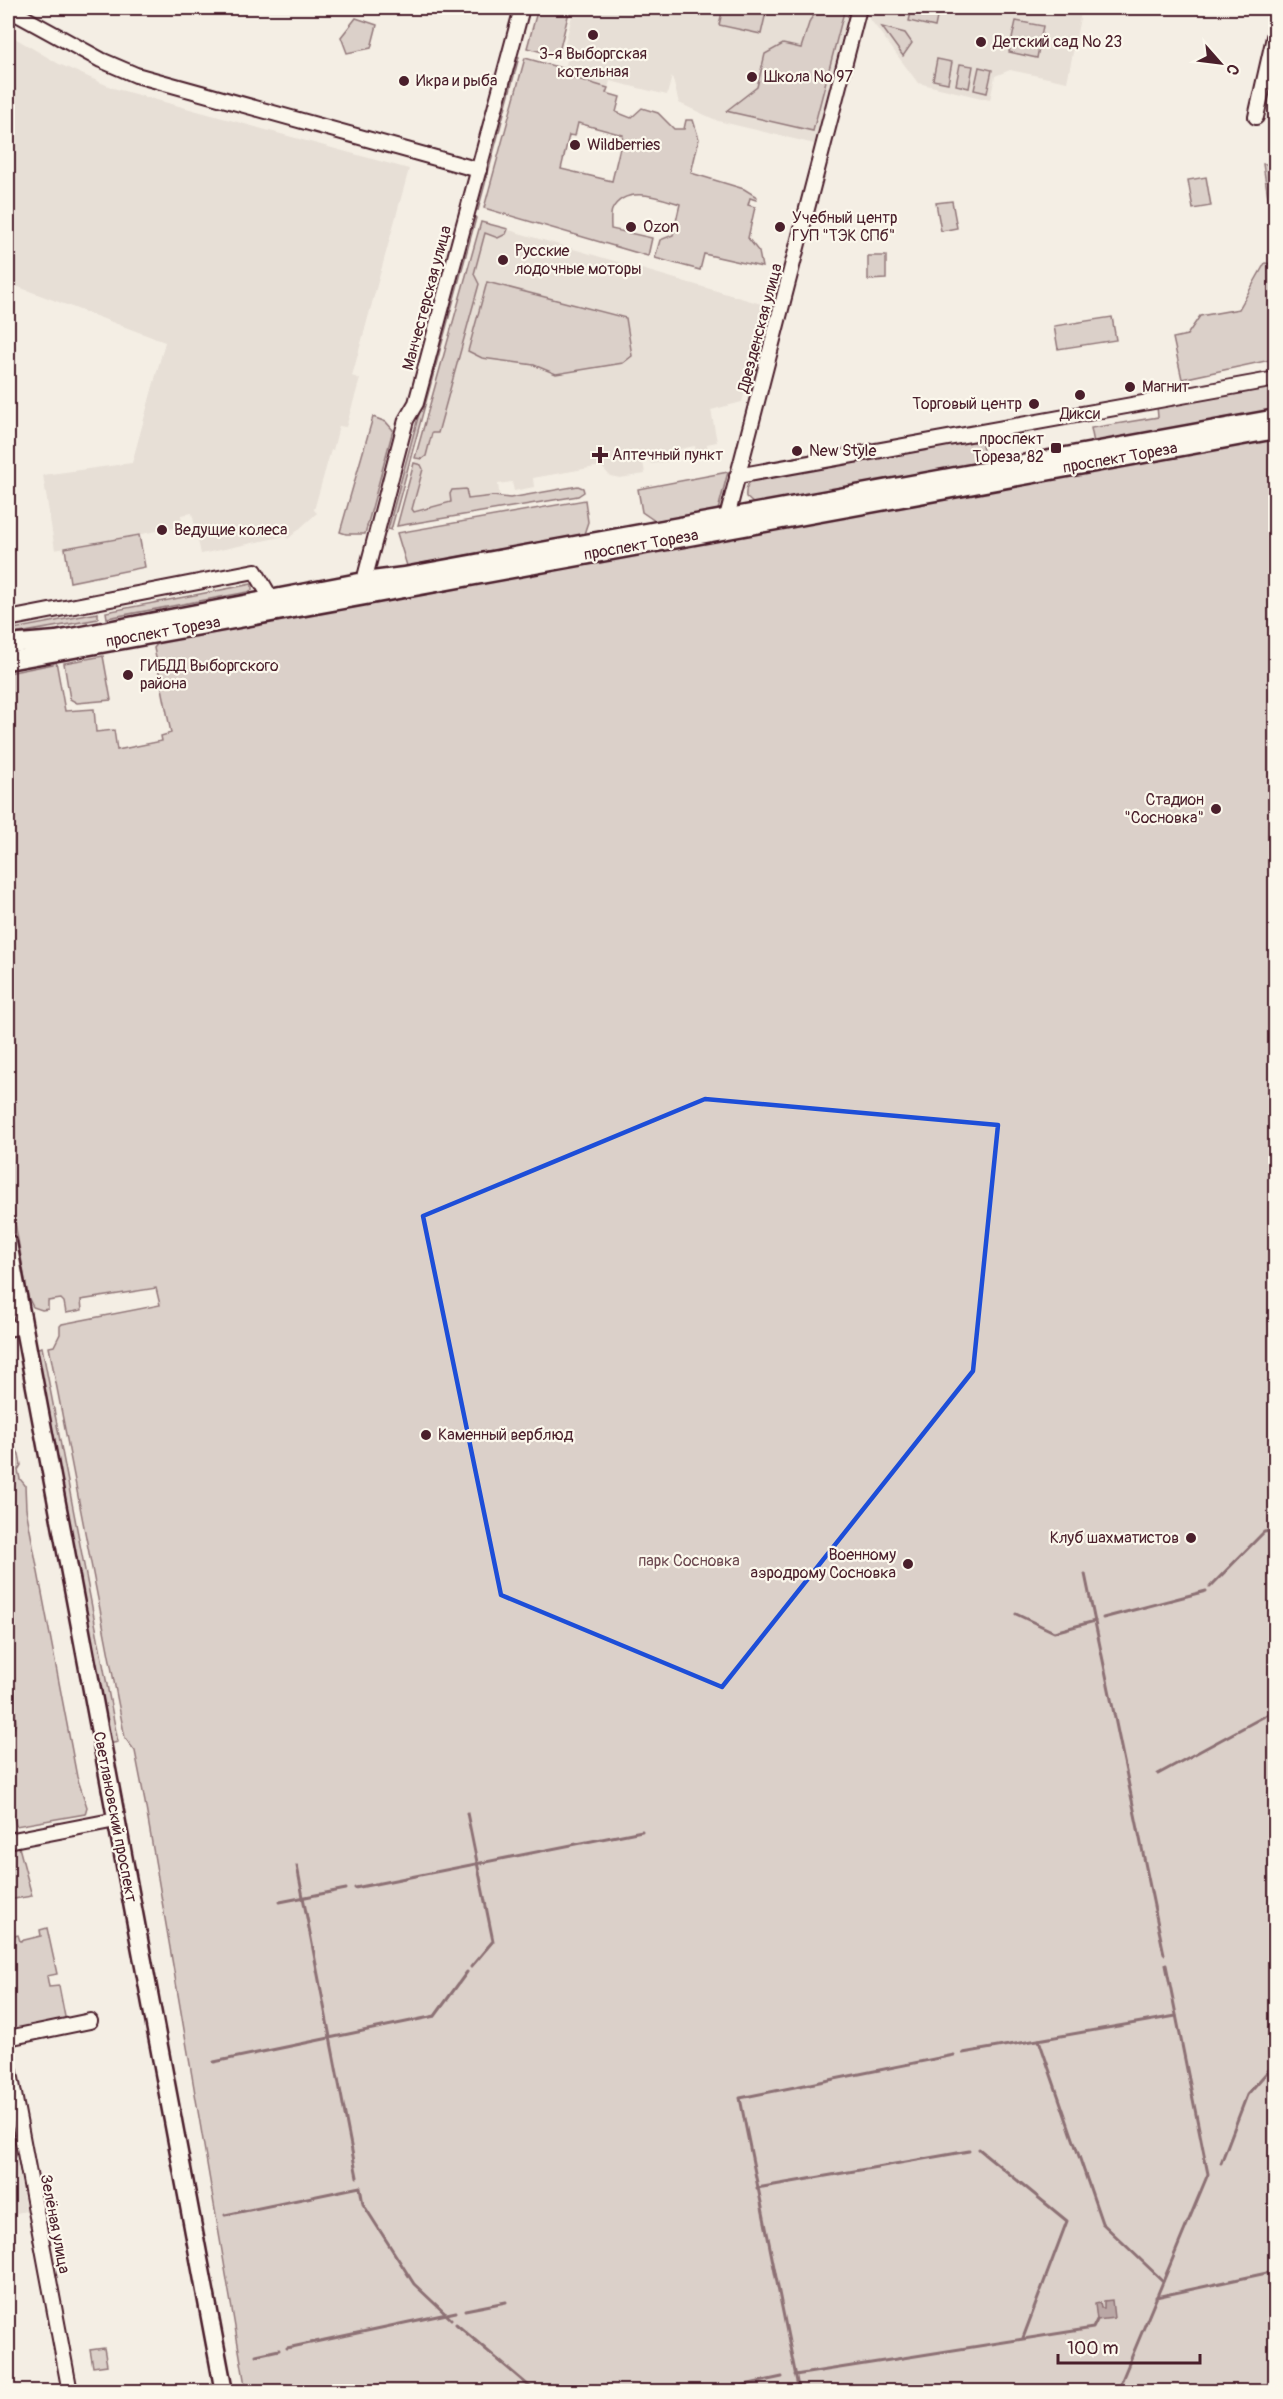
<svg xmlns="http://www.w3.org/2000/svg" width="1283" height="2399" font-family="Pangolin,sans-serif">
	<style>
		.built { fill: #e7dfd6 }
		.green { fill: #dbd0c9; stroke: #92787a; stroke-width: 1.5; fill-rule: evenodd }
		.water { fill: #baa7a5; stroke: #8d7174; stroke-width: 1.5 }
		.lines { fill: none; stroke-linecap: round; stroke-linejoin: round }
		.stream { stroke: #8d7174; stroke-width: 3 }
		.minor-casing { stroke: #4a1f2b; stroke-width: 18 }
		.major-casing { stroke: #4a1f2b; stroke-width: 21 }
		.minor { stroke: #fbf7ec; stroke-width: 14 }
		.major { stroke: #fbf7ec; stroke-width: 16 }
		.marked { fill: none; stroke: #1d4ed8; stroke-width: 4.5; stroke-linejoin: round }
		.poi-dot { fill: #4a1f2b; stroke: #fbf7ec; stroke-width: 2 }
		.labels { text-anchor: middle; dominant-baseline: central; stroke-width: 4.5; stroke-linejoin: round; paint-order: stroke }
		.poi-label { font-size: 16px; fill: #4a1f2b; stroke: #fbf7ec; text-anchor: start }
		.street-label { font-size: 16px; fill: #4a1f2b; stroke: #fbf7ec }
		.park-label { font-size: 16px; fill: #6e4b52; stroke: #fbf7ec }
	</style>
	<rect width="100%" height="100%" fill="#f4eee4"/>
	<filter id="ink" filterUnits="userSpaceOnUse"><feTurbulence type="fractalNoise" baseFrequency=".0167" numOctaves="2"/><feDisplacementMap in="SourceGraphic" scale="12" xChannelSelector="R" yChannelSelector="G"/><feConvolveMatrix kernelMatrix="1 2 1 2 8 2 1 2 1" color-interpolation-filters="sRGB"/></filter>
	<g filter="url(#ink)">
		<g class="built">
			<path d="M574 8H849L815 144 718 121 679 103 672 76 667 95 610 81 608 88 563 75 571 46 565 44Z"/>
			<path d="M869 8H1082L1067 82 1010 70 995 76 990 100 918 83 867 15Z"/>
			<path d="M8 34 59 64 113 88 409 169 352 376 360 379 346 427 339 426 333 450H331L314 510 317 513 288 539 285 536 201 554 192 513 181 515 182 524 174 526V528L55 550 43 475 132 463 165 342 8 283Z"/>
			<path d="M481 222 768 306 742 402 711 410 717 442 707 444 708 455 697 457 695 446 670 451 671 461 651 464 650 460 643 461 645 474 620 478 610 476 601 466 533 478 534 487 514 491 512 482 498 484 501 507 397 526Z"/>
			<path d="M8 2111 26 2211 8 2215Z"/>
		</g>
		<g class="green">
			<path d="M538 8H570L558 56 527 48Z"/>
			<path d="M723 8H767L761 34 719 25Z"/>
			<path d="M820 8H845L813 131 726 111 757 87 765 54 783 44 801 48 810 20Z"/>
			<path d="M912 8H939L935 27 909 21Z"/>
			<path d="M356 18 377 25 371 48 347 53 341 37Z"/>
			<path d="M1016 21 1043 26 1037 58 1009 52Z"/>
			<path d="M882 27 905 33 912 43 903 56Z"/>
			<path d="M515 56 519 57 478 210 474 209Z"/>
			<path d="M525 58 565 69 564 75 608 88 606 93 620 97 616 112 631 118 642 108 658 113 674 129H684L686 120H693L699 139 691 173 744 189 757 197 756 200 750 198 748 205 755 207 748 238 759 252 762 267 704 254 700 270 655 258 660 240 673 235 680 204C660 198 625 184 612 210 610 215 611 224 611 229L652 238 648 256 484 208ZM578 123 623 135 612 181 561 169 569 135 575 136Z"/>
			<path d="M937 59 952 62 948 83 933 80Z"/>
			<path d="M960 64 973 66 969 88 956 85Z"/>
			<path d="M979 67 992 70 987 93 974 90Z"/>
			<path d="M1263 164H1275V216L1271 217Z"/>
			<path d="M1206 177 1211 206 1193 209 1188 180Z"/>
			<path d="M952 201 957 228 941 231 936 203Z"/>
			<path d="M472 217 476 218 391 530 388 529Z"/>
			<path d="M481 222 508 229 506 234 498 238 485 233 474 274 479 284 438 433H432L426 456 422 459 415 458Z"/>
			<path d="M868 256H886V279L868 280Z"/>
			<path d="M1265 263 1272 264 1276 285 1275 359 1182 379 1173 338 1187 335 1200 316 1239 309Z"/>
			<path d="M487 282 626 318 632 356 623 363 556 374 534 365 482 358 468 351Z"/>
			<path d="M1112 317 1116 340 1058 349 1054 326Z"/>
			<path d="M1275 384V410L1094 443 1091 428 1158 417 1157 406Z"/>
			<path d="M373 417 386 422 393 430 365 534H346L340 532Z"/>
			<path d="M1275 437V2391H246L145 1802 135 1751 125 1738 49 1347 54 1346 60 1334V1326L62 1324 160 1305 156 1288 81 1300 82 1310 66 1313 64 1302 61 1299 48 1301V1309L42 1310 33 1307 28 1297 8 1183V673L53 664 56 661 65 711 94 709 96 732 114 730 117 750 162 741 161 736 171 733 154 648 161 639Z"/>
			<path d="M978 438 982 445 985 463 754 504 746 497C745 486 748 482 758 476Z"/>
			<path d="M414 463 421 465 423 469 412 509 414 512 451 502 450 494 452 490 466 489 468 499 493 496 510 498 578 486 583 488 584 492 578 496 397 526Z"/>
			<path d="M728 472 718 510 655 521 642 512 638 489Z"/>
			<path d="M585 500 588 522 584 534 407 566 397 533Z"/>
			<path d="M139 535 145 567 70 582 65 548Z"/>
			<path d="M252 584V590L248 592 107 618 106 612Z"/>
			<path d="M98 613V619L8 635V630Z"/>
			<path d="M103 656 111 700 77 703 70 699 64 663Z"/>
			<path d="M42 1347 118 1742 105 1745 30 1350Z"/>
			<path d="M8 1414 14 1446 19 1454 21 1465 18 1470 20 1479 25 1485 26 1509 77 1777 87 1807 85 1814 16 1826 8 1793Z"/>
			<path d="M19 1847 32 1896 8 1900V1849Z"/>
			<path d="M47 1928 57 1974 47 1976 49 1987 59 1986 66 2022 8 2035V1937L18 1935 20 1941 41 1936 40 1930Z"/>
			<path d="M104 2348 107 2365 93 2367 90 2350Z"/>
		</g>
		<g class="water">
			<path d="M8 1664 12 1679 16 1723 8 1740Z"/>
			<path d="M1112 2300 1114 2318 1097 2320 1095 2304 1100 2303 1101 2308H1104V2301Z"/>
		</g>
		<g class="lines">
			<g class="stream">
				<path d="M1085 1574 1164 1954"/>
				<path d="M1210 1587 1264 1532 1276 1530"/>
				<path d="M1016 1614 1054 1632 1095 1621"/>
				<path d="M1103 1618 1206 1591"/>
				<path d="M1158 1774 1276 1710"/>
				<path d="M467 1813 493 1941 471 1967"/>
				<path d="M297 1866 357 2177"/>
				<path d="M355 1888 642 1831"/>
				<path d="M280 1902 346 1889"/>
				<path d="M1039 2040 1102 2223 1163 2281"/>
				<path d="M963 2053 1176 2016"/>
				<path d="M214 2062 435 2016 467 1972"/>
				<path d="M979 2149 1067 2221 1023 2338"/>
				<path d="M1221 2163 1247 2095 1276 2062"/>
				<path d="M757 2188 969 2151"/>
				<path d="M225 2215 360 2187 363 2204 414 2284 451 2319"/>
				<path d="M1271 2272 1276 2286"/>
				<path d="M1156 2297 1276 2271"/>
				<path d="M465 2310 506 2302"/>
				<path d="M456 2324 536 2392"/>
				<path d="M287 2348 456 2312"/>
				<path d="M256 2355 279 2350"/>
				<path d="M795 2375 1093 2328 1097 2320"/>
				<path d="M712 2392 782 2377"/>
				<path d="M799 2392 740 2098 954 2055"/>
				<path d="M1117 2392 1208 2174 1166 1965"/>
			</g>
			<g class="minor-casing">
				<g id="minor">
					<path d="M8 9 101 60 136 75 479 170"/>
					<path d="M1256 117 1276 28"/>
					<path d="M737 476 1276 379"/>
					<path d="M727 517 859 8"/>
					<path d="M365 589 364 581 406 420 416 403 522 8"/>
					<path d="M8 619 255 571 272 600"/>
					<path d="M8 1329 23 1326"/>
					<path d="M8 1841 116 1820"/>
					<path d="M8 2038 90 2021"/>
					<path d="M8 2062 70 2392"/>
				</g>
			</g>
			<g class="major-casing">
				<g id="major">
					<path d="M8 644 56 640 364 581 404 576 1276 418"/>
					<path d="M8 661 1276 430"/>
					<path d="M8 1243 224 2392"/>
				</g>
			</g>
			<use href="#minor" class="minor"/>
			<use href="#major" class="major"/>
		</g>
	</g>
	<path class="marked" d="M705 1099 998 1125 973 1371 722 1687 501 1595 423 1216Z"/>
	<g class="poi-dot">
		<circle cx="593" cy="35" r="6"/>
		<circle cx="981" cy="42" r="6"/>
		<circle cx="752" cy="77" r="6"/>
		<circle cx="404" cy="81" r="6"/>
		<circle cx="575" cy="145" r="6"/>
		<circle cx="631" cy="227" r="6"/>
		<circle cx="780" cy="227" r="6"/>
		<circle cx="503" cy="260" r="6"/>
		<circle cx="1130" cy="387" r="6"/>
		<circle cx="1080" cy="395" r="6"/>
		<circle cx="1034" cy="404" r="6"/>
		<rect x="1050" y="442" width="12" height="12" rx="3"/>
		<circle cx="797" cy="451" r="6"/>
		<path d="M597 446h6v6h6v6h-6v6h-6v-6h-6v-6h6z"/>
		<circle cx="162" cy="530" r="6"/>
		<circle cx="128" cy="675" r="6"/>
		<circle cx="1216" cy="809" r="6"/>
		<circle cx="426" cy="1435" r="6"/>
		<circle cx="1191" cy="1538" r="6"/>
		<circle cx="908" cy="1564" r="6"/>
	</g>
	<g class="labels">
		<g class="poi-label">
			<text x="993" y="42">Детский сад № 23</text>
			<text x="593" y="54" text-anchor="middle">3-я Выборгская<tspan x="593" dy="18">котельная</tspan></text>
			<text x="764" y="77">Школа № 97</text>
			<text x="416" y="81">Икра и рыба</text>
			<text x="587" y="145">Wildberries</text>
			<text x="792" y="218">Учебный центр<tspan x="792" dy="18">ГУП "ТЭК СПб"</tspan></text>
			<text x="643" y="227">Ozon</text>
			<text x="515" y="251">Русские<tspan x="515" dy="18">лодочные моторы</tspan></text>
			<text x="1142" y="387">Магнит</text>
			<text x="1022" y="404" text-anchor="end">Торговый центр</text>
			<text x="1080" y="414" text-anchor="middle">Дикси</text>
			<text x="1044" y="439" text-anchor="end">проспект<tspan x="1044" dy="18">Тореза, 82</tspan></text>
			<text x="809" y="451">New Style</text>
			<text x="612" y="455">Аптечный пункт</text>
			<text x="174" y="530">Ведущие колеса</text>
			<text x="140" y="666">ГИБДД Выборгского<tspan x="140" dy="18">района</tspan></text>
			<text x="1204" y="800" text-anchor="end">Стадион<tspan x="1204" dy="18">"Сосновка"</tspan></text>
			<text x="438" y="1435">Каменный верблюд</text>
			<text x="1179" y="1538" text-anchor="end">Клуб шахматистов</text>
			<text x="896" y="1555" text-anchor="end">Военному<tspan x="896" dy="18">аэродрому Сосновка</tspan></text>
		</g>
		<g class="street-label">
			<text transform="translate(427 298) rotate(-75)">Манчестерская улица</text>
			<text transform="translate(760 328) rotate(-75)">Дрезденская улица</text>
			<text transform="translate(1120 458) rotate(-10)">проспект Тореза</text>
			<text transform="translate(641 545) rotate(-10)">проспект Тореза</text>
			<text transform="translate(163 632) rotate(-10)">проспект Тореза</text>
			<text transform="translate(115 1817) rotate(79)">Светлановский проспект</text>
			<text transform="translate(55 2224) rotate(79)">Зелёная улица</text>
		</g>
		<g class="park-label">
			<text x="689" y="1561">парк Сосновка</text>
		</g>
	</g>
	<rect width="1283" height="2399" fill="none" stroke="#fbf7ec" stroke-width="30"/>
	<rect x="15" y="15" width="1253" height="2369" fill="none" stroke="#4a1f2b" stroke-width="2" filter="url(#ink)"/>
	<g transform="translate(1220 63) rotate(118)" stroke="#fbf7ec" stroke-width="4.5" paint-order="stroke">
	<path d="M0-4.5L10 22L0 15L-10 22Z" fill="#4a1f2b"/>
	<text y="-9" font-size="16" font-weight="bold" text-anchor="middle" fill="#4a1f2b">С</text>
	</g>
	<path d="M1058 2354v9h142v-9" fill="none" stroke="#4a1f2b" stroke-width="3"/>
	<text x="1067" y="2354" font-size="18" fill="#4a1f2b" stroke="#fbf7ec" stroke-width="4.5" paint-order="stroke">100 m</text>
</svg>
